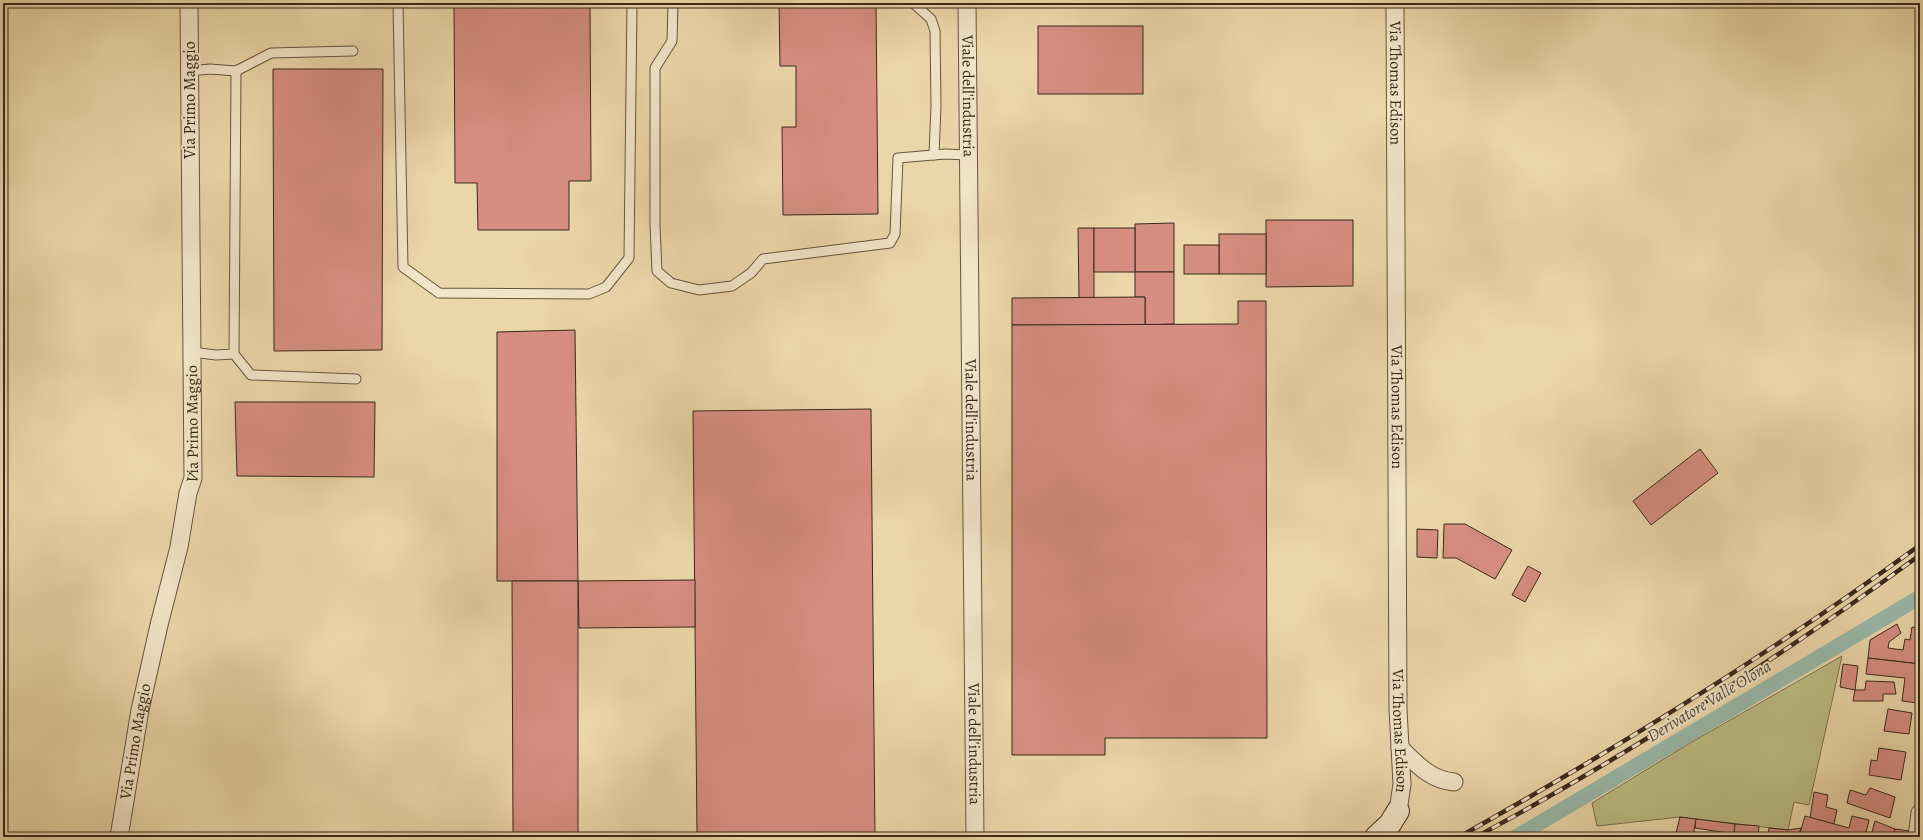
<svg xmlns="http://www.w3.org/2000/svg" width="1923" height="840" font-family="Alegreya,serif">
	<style>
		.green { fill: #bcbc84; stroke: #7b7250 }
		.lines { fill: none; stroke-linecap: round; stroke-linejoin: round }
		.canal { stroke: #98b9aa; stroke-width: 15 }
		.building { fill: #d68e81; stroke: #3a291c }
		.lane-casing { stroke: #66543f; stroke-width: 11 }
		.street-casing { stroke: #66543f; stroke-width: 19 }
		.secondary-casing { stroke: #3a291c; stroke-width: 24 }
		.lane { stroke: #f2e4c7; stroke-width: 9 }
		.street { stroke: #f2e4c7; stroke-width: 17 }
		.secondary { stroke: #f2e4c7; stroke-width: 22 }
		.rail-casing { stroke: #3a291c; stroke-width: 4.5 }
		.rail { stroke: #f2e4c7; stroke-width: 3; stroke-dasharray: 9; stroke-linecap: butt }
		.labels { text-anchor: middle; dominant-baseline: central; stroke-width: 4; stroke-linejoin: round; paint-order: stroke }
		.street-label { font-size: 16px; fill: #3a291c; stroke: #f2e4c7 }
		.water-label { font-size: 17px; font-style: italic; fill: #524d40; stroke: #f2e4c7 }
	</style>
	<rect width="100%" height="100%" fill="#ebd6a9"/>
	<filter id="stains"><feTurbulence type="fractalNoise" baseFrequency=".005" numOctaves="4"/><feColorMatrix values="0 0 0 0 .2 0 0 0 0 .09 0 0 0 0 .02 0 0 0 .5 -.17"/></filter>
	<radialGradient id="worn" r=".72"><stop offset=".6" stop-color="#630" stop-opacity="0"/><stop offset="1" stop-color="#630" stop-opacity=".3"/></radialGradient>
	<path class="green" d="M1842 656 1809 805 1794 802 1788 830 1680 817 1597 826 1592 803 1690 743Z"/>
	<g class="lines">
		<path class="canal" d="M1516 837 1920 597"/>
	</g>
	<g class="building">
		<path d="M454 3H590L591 181H569V230H478L477 183H455Z"/>
		<path d="M779 3H876L878 214 783 215 782 127H796V66H780Z"/>
		<rect x="1038" y="26" width="105" height="68"/>
		<path d="M273 69H383L382 350 274 351Z"/>
		<path d="M1266 220H1353V286L1266 287Z"/>
		<path d="M1174 223V272H1135V224Z"/>
		<path d="M1078 228H1094V298H1079Z"/>
		<rect x="1094" y="228" width="41" height="44"/>
		<rect x="1219" y="234" width="47" height="40"/>
		<rect x="1184" y="245" width="35" height="29"/>
		<path d="M1135 272H1174V324L1145 325V297H1135Z"/>
		<path d="M1145 297V325H1012V298Z"/>
		<path d="M1238 301H1266L1267 738H1105V755H1012V325L1238 324Z"/>
		<path d="M575 330 578 581H497V332Z"/>
		<path d="M235 402H375L374 477 237 476Z"/>
		<path d="M871 409 875 837H697L693 411Z"/>
		<path d="M1700 449 1718 473 1651 525 1633 501Z"/>
		<path d="M1444 524H1465L1512 550 1495 579 1456 558H1443Z"/>
		<path d="M1417 529 1438 530 1437 558 1417 557Z"/>
		<path d="M1528 566 1541 573 1525 602 1512 595Z"/>
		<path d="M695 580V627L579 628 578 581Z"/>
		<path d="M512 581H578V837H513Z"/>
		<path d="M1897 624 1901 633 1889 642 1888 648 1903 650 1905 639 1910 640 1912 627 1920 629V664L1868 658 1870 640Z"/>
		<path d="M1868 658 1920 664 1918 703 1902 701 1905 678 1866 674Z"/>
		<path d="M1843 664 1858 666 1855 690 1840 687Z"/>
		<path d="M1866 681 1894 682 1896 694H1883V701H1853L1855 690H1865Z"/>
		<path d="M1888 709 1912 713 1909 734 1884 731Z"/>
		<path d="M1879 748 1906 752 1901 780 1869 775 1871 760 1877 761Z"/>
		<path d="M1870 788 1895 797 1890 818 1847 803 1850 790 1866 795Z"/>
		<path d="M1814 792 1828 795 1826 807 1837 810 1834 824 1810 818Z"/>
		<path d="M1805 816 1849 828 1852 816 1869 820 1865 837H1814L1800 833Z"/>
		<path d="M1680 817 1696 819 1693 837H1675Z"/>
		<path d="M1696 819 1735 824 1734 834 1695 828Z"/>
		<path d="M1875 821 1895 829 1894 837H1885L1872 832Z"/>
		<path d="M1735 824 1759 826 1758 835 1734 834Z"/>
		<path d="M1769 828 1788 830 1801 828 1798 837H1768Z"/>
		<path d="M1895 829 1910 831 1908 837H1894Z"/>
	</g>
	<g class="lines">
		<g class="lane-casing">
			<g id="lane">
				<path d="M398 3 403 267 439 293 589 294 606 287 629 258 632 3"/>
				<path d="M673 3 672 41 655 68V225L657 271 671 283 699 290 732 286 751 273 763 259 890 243 895 234 898 158 945 154 968 155"/>
				<path d="M913 3 931 19 935 31 936 106 934 155"/>
				<path d="M190 71 210 69 236 71 234 354 216 355 192 352"/>
				<path d="M236 71 271 53 353 51"/>
				<path d="M234 354 251 375 356 379"/>
			</g>
		</g>
		<g class="street-casing">
			<g id="street">
				<path id="s1" d="M967 3 975 837"/>
				<path id="s2" d="M1395 3 1398 709 1402 784 1398 811"/>
				<path d="M1400 748C1417 764 1430 780 1454 782"/>
				<path id="s3" d="M119 837 140 710 159 625 179 547 188 493 193 478 189 3"/>
				<path d="M1917 837 1920 813"/>
			</g>
		</g>
		<g class="secondary-casing">
			<path id="secondary" d="M1376 837 1390 824 1398 811"/>
		</g>
		<use href="#lane" class="lane"/>
		<use href="#street" class="street"/>
		<use href="#secondary" class="secondary"/>
		<g class="rail-casing">
			<g id="rail">
				<path d="M1459 837C1618 748 1773 652 1920 545"/>
				<path d="M1476 837C1630 754 1779 658 1920 555"/>
			</g>
		</g>
		<use href="#rail" class="rail"/>
	</g>
	<g class="labels">
		<g class="street-label">
			<text stroke="none"><textPath href="#s2" startOffset="80">Via Thomas Edison</textPath></text>
			<text stroke="none"><textPath href="#s1" startOffset="93">Viale dell'industria</textPath></text>
			<text transform="translate(190 100) rotate(-90)">Via Primo Maggio</text>
			<text stroke="none"><textPath href="#s2" startOffset="404">Via Thomas Edison</textPath></text>
			<text stroke="none"><textPath href="#s1" startOffset="417">Viale dell'industria</textPath></text>
			<text stroke="none"><textPath href="#s3" startOffset="421">Via Primo Maggio</textPath></text>
			<text stroke="none"><textPath href="#s2" startOffset="728">Via Thomas Edison</textPath></text>
			<text stroke="none"><textPath href="#s3" startOffset="97">Via Primo Maggio</textPath></text>
			<text stroke="none"><textPath href="#s1" startOffset="741">Viale dell'industria</textPath></text>
		</g>
		<g class="water-label">
			<text transform="translate(1709 701) rotate(-31)">Derivatore Valle Olona</text>
		</g>
	</g>
	<rect width="1923" height="840" fill="none" stroke="#ebd6a9" stroke-width="16"/>
	<rect x="4" y="4" width="1915" height="832" fill="none" stroke="#3a291c" stroke-width="2"/>
	<rect x="8" y="8" width="1907" height="824" fill="none" stroke="#3a291c"/>
	<rect width="100%" height="100%" filter="url(#stains)"/>
	<rect width="100%" height="100%" fill="url(#worn)"/>
</svg>
